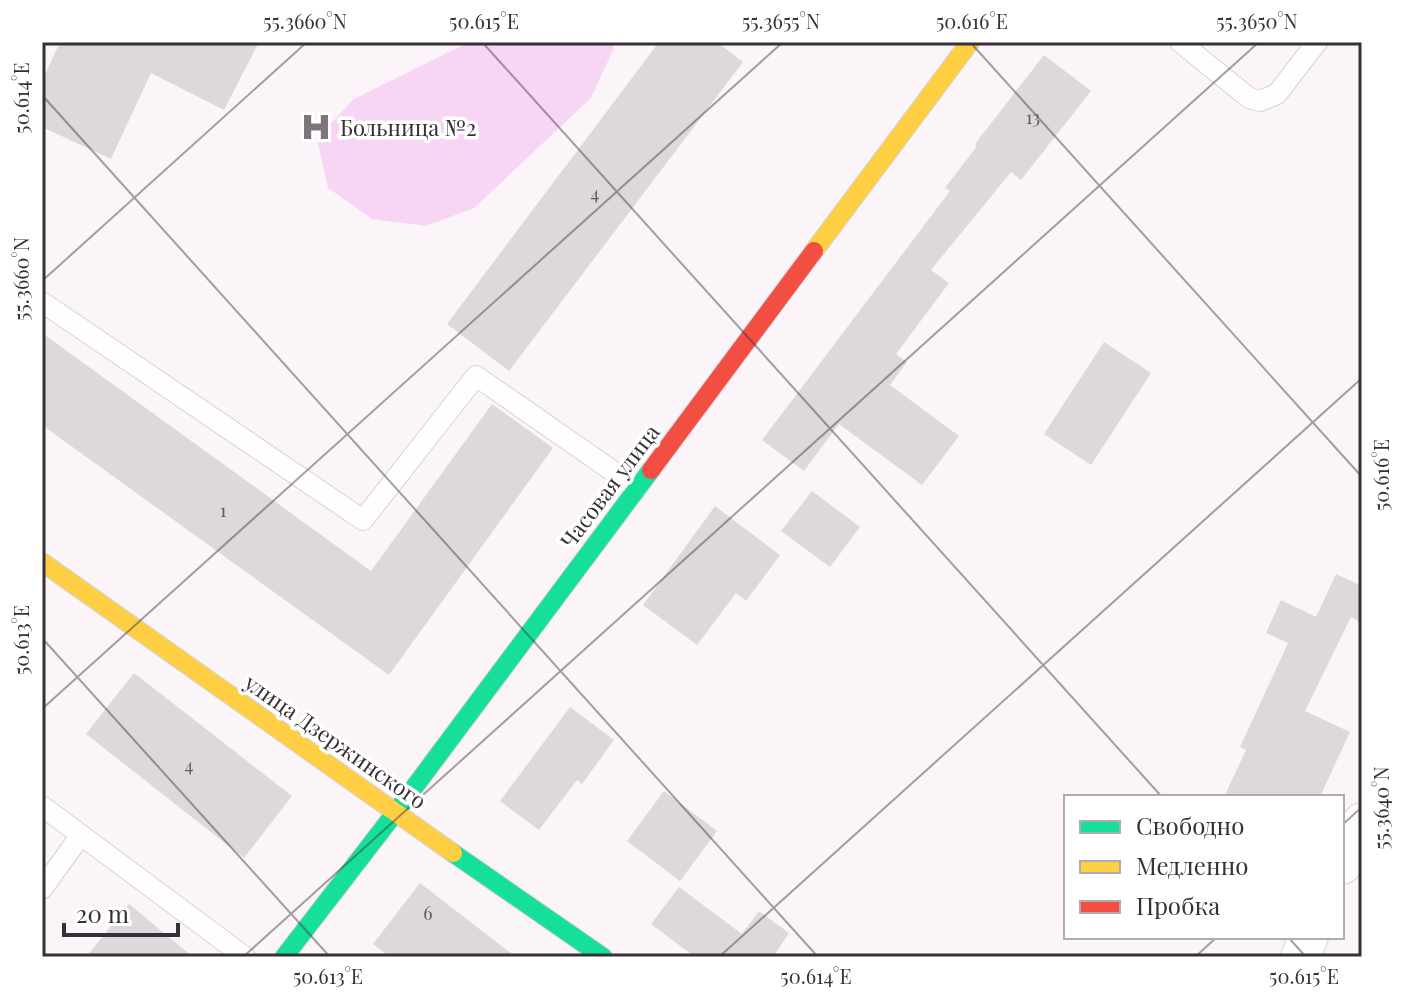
<svg xmlns="http://www.w3.org/2000/svg" width="1404" height="999" font-family="'Playfair Display',serif">
	<style>
		.green { fill: #f7d5f4 }
		.building { fill: #ded8dd }
		.lines { fill: none; stroke-linecap: round; stroke-linejoin: round }
		.lane-casing { stroke: #d7d1d6; stroke-width: 22 }
		.street-casing { stroke: #d7d1d6; stroke-width: 40 }
		.fast-casing { stroke: #d7d1d6; stroke-width: 20 }
		.slow-casing { stroke: #d7d1d6; stroke-width: 20 }
		.jam-casing { stroke: #d7d1d6; stroke-width: 20 }
		.lane { stroke: #fefefe; stroke-width: 20 }
		.street { stroke: #fefefe; stroke-width: 38 }
		.fast { stroke: #16e098; stroke-width: 18 }
		.slow { stroke: #ffcf43; stroke-width: 18 }
		.jam { stroke: #f24e42; stroke-width: 18 }
		.ticks { fill: none; stroke: #373036; stroke-width: 2; stroke-opacity: 0.45 }
		.labels { text-anchor: middle; dominant-baseline: central; stroke-width: 7; stroke-linejoin: round; paint-order: stroke }
		.number-label { font-size: 18px; fill: #615a60 }
		.poi-label { font-size: 22px; fill: #373036; stroke: #fff; text-anchor: start }
		.street-label { font-size: 22px; fill: #373036; stroke: #fff }
		.neatline { fill: none; stroke: #373036; stroke-width: 3 }
		.ticks-label { font-size: 20px; text-anchor: middle; fill: #373036 }
	</style>
	<rect width="100%" height="100%" fill="#fbf5fa"/>
	<path class="green" d="M469 42H612L614 48 591 98 474 208 426 226 372 219 328 188 317 138 354 99Z"/>
	<g class="building">
		<path d="M60 42H259L224 110 151 73 111 159 42 127V81Z"/>
		<path d="M659 42H717L743 62 509 371 447 324Z"/>
		<path d="M1044 55 1091 91 1021 180 1011 172 931 270 949 283 896 354 907 362 890 385 959 436 922 485 839 424 804 471 762 440 950 191 945 188 977 146 975 144Z"/>
		<path d="M42 333 371 571 492 404 553 448 389 675 42 425Z"/>
		<path d="M1104 342 1151 373 1091 465 1044 434Z"/>
		<path d="M812 491 860 527 830 567 781 531Z"/>
		<path d="M715 506 780 555 746 601 736 593 697 645 643 605Z"/>
		<path d="M1336 574 1362 586V623L1351 617 1305 711 1350 732 1320 797H1224L1246 750 1240 747 1288 643 1266 633 1281 600 1316 617Z"/>
		<path d="M134 673 292 796 244 858 86 734Z"/>
		<path d="M570 707 614 740 582 784 577 780 539 830 500 801Z"/>
		<path d="M664 791 717 831 680 881 627 841Z"/>
		<path d="M420 883 516 957H390L373 944Z"/>
		<path d="M679 887 742 934 759 911 789 933 773 957H695L651 924Z"/>
		<path d="M129 904 193 957H86Z"/>
	</g>
	<g class="lines">
		<g class="lane-casing">
			<g id="lane">
				<path d="M1180 42 1249 98 1260 101 1277 94 1317 42"/>
				<path d="M42 302 363 520 476 376 637 488"/>
				<path d="M42 806 245 957"/>
				<path d="M42 889 81 835"/>
			</g>
		</g>
		<g class="street-casing">
			<g id="street">
				<path d="M1342 865 1362 822"/>
				<path d="M1300 957 1309 937"/>
			</g>
		</g>
		<g class="fast-casing">
			<g id="fast">
				<path d="M453 853 603 957"/>
				<path d="M284 957 395 813 651 470"/>
			</g>
		</g>
		<g class="slow-casing">
			<g id="slow">
				<path d="M814 251 970 42"/>
				<path d="M42 562 453 853"/>
			</g>
		</g>
		<g class="jam-casing">
			<path id="jam" d="M651 470 814 251"/>
		</g>
		<use href="#lane" class="lane"/>
		<use href="#street" class="street"/>
		<use href="#fast" class="fast"/>
		<use href="#slow" class="slow"/>
		<use href="#jam" class="jam"/>
	</g>
	<path class="ticks" d="M482 42 1162 797M970 42 1362 477M42 95 818 957M42 281 307 42M42 638 330 957M42 709 783 42M1342 825 1362 807M1288 937 1306 957M243 957 1259 42M719 957 1362 378M1195 957 1217 937"/>
	<defs>
		<g id="hospital-bare" transform="scale(2.4)"><path d="M-5-5h3v3.5h4V-5h3V5h-3V1.5h-4V5h-3Z" fill="#7c757b" stroke="#fff" stroke-width="2.5" paint-order="stroke"/></g>
	</defs>
	<g fill-rule="evenodd">
		<use href="#hospital-bare" x="316" y="127"/>
	</g>
	<g class="labels">
		<g class="number-label">
			<text x="1033" y="117">13</text>
			<text x="595" y="193">4</text>
			<text x="223" y="510">1</text>
			<text x="189" y="765">4</text>
			<text x="428" y="913">6</text>
		</g>
		<g class="poi-label">
			<text x="340" y="127">Больница №2</text>
		</g>
		<g class="street-label">
			<text transform="translate(609 486) rotate(-53)">Часовая улица</text>
			<text transform="translate(336 741) rotate(35)">улица Дзержинского</text>
		</g>
	</g>
	<rect width="1404" height="999" fill="none" stroke="#ffffff" stroke-width="88"/>
	<rect x="1064" y="795" width="280" height="144" fill="#ffffff" stroke="#afacaf" stroke-width="2"/>
	<rect x="1080" y="821" width="40" height="12" fill="#16e098" stroke="#afacaf" stroke-width="2"/>
	<text x="1136" y="835" font-size="24" fill="#373036">Свободно</text>
	<rect x="1080" y="861" width="40" height="12" fill="#ffcf43" stroke="#afacaf" stroke-width="2"/>
	<text x="1136" y="875" font-size="24" fill="#373036">Медленно</text>
	<rect x="1080" y="901" width="40" height="12" fill="#f24e42" stroke="#afacaf" stroke-width="2"/>
	<text x="1136" y="915" font-size="24" fill="#373036">Пробка</text>
	<path d="M64 923v12h114v-12" fill="none" stroke="#373036" stroke-width="4"/>
	<text x="76" y="923" font-size="24" fill="#373036" stroke="#ffffff" stroke-width="6" paint-order="stroke">20 m</text>
	<rect x="44" y="44" width="1316" height="911" class="neatline"/>
	<g class="ticks-label">
		<text x="305" y="29">55.3660°N</text>
		<text x="484" y="29">50.615°E</text>
		<text x="781" y="29">55.3655°N</text>
		<text x="972" y="29">50.616°E</text>
		<text x="1257" y="29">55.3650°N</text>
		<text transform="translate(22 98) rotate(-90)" y="7">50.614°E</text>
		<text transform="translate(22 279) rotate(-90)" y="7">55.3660°N</text>
		<text transform="translate(1382 475) rotate(-90)" y="7">50.616°E</text>
		<text transform="translate(22 640) rotate(-90)" y="7">50.613°E</text>
		<text transform="translate(1382 808) rotate(-90)" y="7">55.3640°N</text>
		<text x="328" y="984">50.613°E</text>
		<text x="816" y="984">50.614°E</text>
		<text x="1304" y="984">50.615°E</text>
	</g>
</svg>
